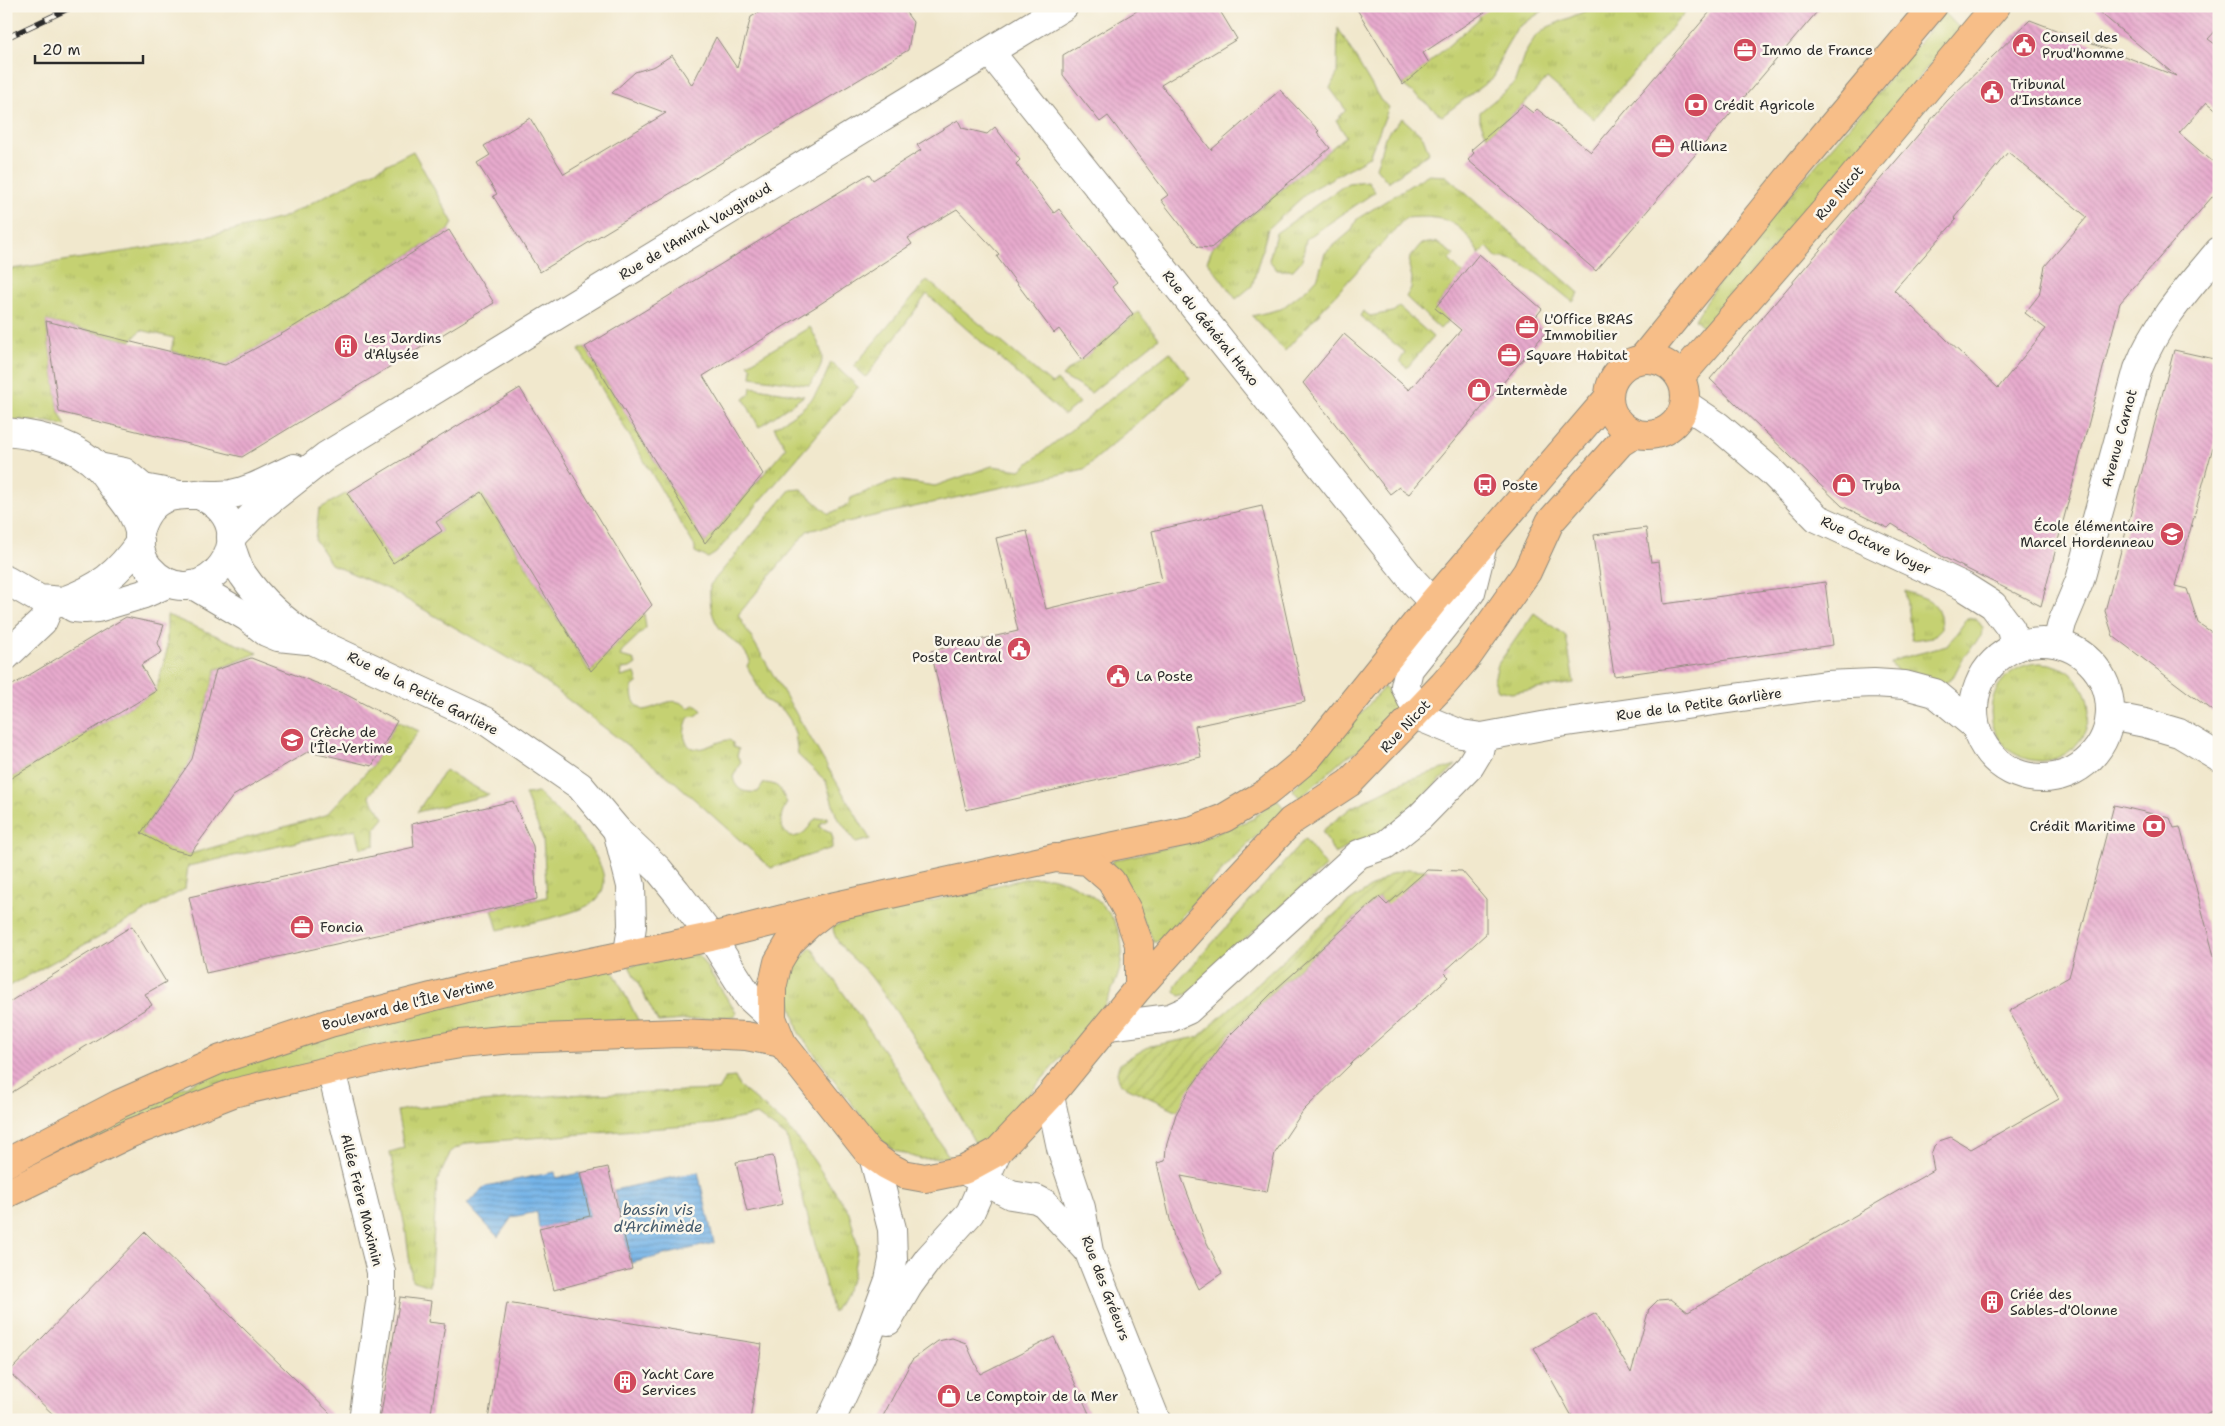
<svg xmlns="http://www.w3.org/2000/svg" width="2225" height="1426" font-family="'Shantell Sans',sans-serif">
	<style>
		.grass { fill: url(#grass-tufts); stroke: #787e4e }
		.park { fill: url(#park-crowns); stroke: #787e4e }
		.garden { fill: url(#garden-furrows); stroke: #787e4e }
		.water { fill: url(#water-rules); stroke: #50708a }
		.building { fill: url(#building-back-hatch); fill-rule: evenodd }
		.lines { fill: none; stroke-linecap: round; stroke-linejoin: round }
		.minor-casing { stroke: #8e8a7c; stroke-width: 30 }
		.major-casing { stroke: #8e8a7c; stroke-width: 30 }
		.minor { stroke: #fff; stroke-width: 28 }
		.major { stroke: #f7be88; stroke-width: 28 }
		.rail-casing { stroke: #2b2b2b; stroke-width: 5.5 }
		.rail { stroke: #fbf7ec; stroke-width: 4; stroke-dasharray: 11; stroke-linecap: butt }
		.labels { text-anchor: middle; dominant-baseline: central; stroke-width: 5; stroke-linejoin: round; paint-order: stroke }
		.poi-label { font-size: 14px; fill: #2b2b2b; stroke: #fbf7ec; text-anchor: start }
		.street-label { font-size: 14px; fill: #2b2b2b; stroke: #fbf7ec }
		.water-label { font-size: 15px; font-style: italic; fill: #455b6d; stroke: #fbf7ec }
	</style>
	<defs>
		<pattern id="grass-tufts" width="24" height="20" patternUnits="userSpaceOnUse" patternTransform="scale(1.25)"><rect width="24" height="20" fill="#c5d172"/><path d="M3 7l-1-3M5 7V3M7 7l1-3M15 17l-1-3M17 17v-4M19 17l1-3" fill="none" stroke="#a9b463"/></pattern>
		<pattern id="park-crowns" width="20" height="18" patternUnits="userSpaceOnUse" patternTransform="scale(1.25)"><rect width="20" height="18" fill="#c5d172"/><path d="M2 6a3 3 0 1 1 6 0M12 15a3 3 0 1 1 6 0" fill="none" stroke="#a9b463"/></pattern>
		<pattern id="garden-furrows" width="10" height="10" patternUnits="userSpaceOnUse" patternTransform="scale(1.25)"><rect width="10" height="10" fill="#c5d172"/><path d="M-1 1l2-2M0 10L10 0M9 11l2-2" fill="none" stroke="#a9b463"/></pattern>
		<pattern id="water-rules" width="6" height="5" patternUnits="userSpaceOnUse" patternTransform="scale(1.25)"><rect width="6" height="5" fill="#75b4e8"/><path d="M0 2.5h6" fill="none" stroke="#6093bc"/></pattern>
		<pattern id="building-back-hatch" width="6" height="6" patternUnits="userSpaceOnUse" patternTransform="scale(1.25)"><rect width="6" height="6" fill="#e7aacd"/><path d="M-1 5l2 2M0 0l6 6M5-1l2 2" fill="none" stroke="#c692b0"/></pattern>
	</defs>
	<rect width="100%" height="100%" fill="#fbf7ec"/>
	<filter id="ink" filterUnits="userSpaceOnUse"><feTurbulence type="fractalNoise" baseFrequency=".02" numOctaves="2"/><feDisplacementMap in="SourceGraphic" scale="10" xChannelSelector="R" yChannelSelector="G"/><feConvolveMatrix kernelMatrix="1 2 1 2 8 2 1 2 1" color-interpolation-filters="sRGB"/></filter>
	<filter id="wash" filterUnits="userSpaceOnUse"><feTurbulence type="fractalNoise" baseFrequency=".0096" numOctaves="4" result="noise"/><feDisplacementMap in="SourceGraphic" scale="20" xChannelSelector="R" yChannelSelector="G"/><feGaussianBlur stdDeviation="1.12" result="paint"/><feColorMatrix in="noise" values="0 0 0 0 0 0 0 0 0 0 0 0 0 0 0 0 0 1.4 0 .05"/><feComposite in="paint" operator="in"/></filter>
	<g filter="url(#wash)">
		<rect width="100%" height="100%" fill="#f1e8cd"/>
		<g class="grass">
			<path d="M1474 6H1550L1517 28 1503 52 1494 77 1442 116 1403 85 1480 18Z"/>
			<path d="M1597 6H1690L1594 119 1547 78 1523 105 1487 136 1480 121V112L1514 84 1524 55 1535 37 1548 27Z"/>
			<path d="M1944 12 1960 29 1705 328 1695 319C1729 263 1775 213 1817 164 1861 114 1903 63 1944 12Z"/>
			<path d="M1338 28 1381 101 1389 107 1369 157 1308 192 1268 229 1252 286 1236 299 1207 261 1213 247 1346 136 1336 120 1346 110 1330 88 1337 74Z"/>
			<path d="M1402 118 1423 137 1429 153 1388 182 1376 168 1385 137Z"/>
			<path d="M413 151 453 223 449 230 329 304 332 311 282 334 225 365 171 351 174 338 141 330 131 341 46 321 59 412 66 426 49 422 6 420V270L185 242 282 218Z"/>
			<path d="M1427 175 1446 176 1579 293 1573 302C1554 288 1521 255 1497 258L1487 247 1479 254C1460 219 1443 215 1405 218L1285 351 1252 316 1281 309 1308 288 1318 277 1325 253 1351 231 1357 219Z"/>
			<path d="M1368 181 1375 192 1306 239 1302 260 1293 270H1277L1269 260 1276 233 1348 183Z"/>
			<path d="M1436 242 1454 255 1449 260 1463 274 1435 308 1449 320 1440 329 1406 297 1411 288 1412 278 1409 266 1410 257 1421 244Z"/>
			<path d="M927 280 1052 384 1057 380 1079 403 1064 415 927 294 866 377 854 366Z"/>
			<path d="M1399 307 1433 337 1407 368 1400 361 1405 352 1360 316 1363 311 1370 316 1393 312Z"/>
			<path d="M1138 312 1159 338 1091 393 1062 376Z"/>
			<path d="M810 327C823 351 829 362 809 385L751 377 752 368 748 364Z"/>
			<path d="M585 347 705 543 786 448 774 427C807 407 817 400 831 362L858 387 716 553 708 558 695 552V547L579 350Z"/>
			<path d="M1170 352 1190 378 1084 469 807 531 738 615 870 839 856 843 836 815 826 781 798 755 795 733 790 720 783 710 765 700 747 666 750 660C739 641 735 644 722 631 711 619 709 601 710 585L790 490 801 489 829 514 849 504 851 498 895 480 935 486 992 466 1020 470Z"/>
			<path d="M751 387 804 396 759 427 744 399 750 394Z"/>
			<path d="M478 487 590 672 644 613 646 628 623 650 620 656 633 659 636 664 630 668 622 669 621 677 635 673 638 682 632 687C632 698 633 704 643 710 660 708 673 693 688 708L696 704 702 711 696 716 689 717C686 721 683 734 685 739 692 761 716 739 730 740L733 743V747L739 749 737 756 741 761 733 777C736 791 745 793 758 792L764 783C781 784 780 790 787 803 779 816 778 827 790 837 803 837 807 830 815 819L827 817V821L822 822 819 827 831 832 833 839 832 848 771 868 675 782 532 672 390 590 331 564 315 540 319 509 347 493 393 563 442 531 436 522 476 497 472 491Z"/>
			<path d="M1905 591C1929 600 1941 600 1941 629L1933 637 1912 640Z"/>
			<path d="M1534 613 1566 636 1574 683 1511 693 1498 690 1494 680 1498 664Z"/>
			<path d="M1976 618 1983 628 1981 636 1963 658 1952 679 1941 685 1897 672 1891 663 1898 659 1947 646 1967 619Z"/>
			<circle cx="2040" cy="712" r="49"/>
			<path d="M1384 687 1389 693 1404 728 1346 757 1300 798 1293 790Z"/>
			<path d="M1456 765 1381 836 1354 842 1335 854 1322 831 1352 807 1407 780Z"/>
			<path d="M445 770 489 795 417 812Z"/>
			<path d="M538 793C558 813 627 869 596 900 582 914 519 925 498 930L492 909 547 897 543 839 525 794Z"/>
			<path d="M1277 799 1285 810C1239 849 1200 895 1161 940L1154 942 1123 879 1111 862 1115 860 1202 839 1252 819Z"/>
			<path d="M1305 839 1326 866 1201 979 1188 994 1180 996 1175 991 1176 984Z"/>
			<path d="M1050 877C1086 885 1124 913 1122 955 1121 974 1112 990 1104 1006L989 1142 976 1145C945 1087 912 1031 872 978 861 963 834 947 833 927L846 921 1028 878Z"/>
			<path d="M811 947 896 1068 949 1157 921 1159 896 1151 876 1136 799 1033 786 986 791 971Z"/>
			<path d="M698 954 736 1012 735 1016 658 1022 629 966Z"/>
			<path d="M611 967 641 1026 425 1041 6 1184V1170L225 1068 366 1024Z"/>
			<path d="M735 1077 739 1086 786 1125 812 1158 849 1212 858 1247 852 1279 833 1313 787 1137 757 1115 713 1124 467 1143 451 1151 437 1182 430 1286 412 1280 406 1232 390 1152 404 1148 397 1111 413 1108 561 1095 718 1090 725 1078Z"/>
		</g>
		<path class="park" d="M167 615 258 653 216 670 192 759 141 833 190 854 326 815 372 766 397 721 419 731 369 796 384 818 375 829V845L361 848 356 829 188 866 185 889 6 988V781L156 691 167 650Z"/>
		<path class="garden" d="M1406 869 1427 870 1400 894 1399 920 1379 897C1306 963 1225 1024 1178 1111L1120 1084 1117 1073 1119 1065 1125 1060 1150 1046 1198 1037 1346 904 1391 874Z"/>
		<g class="water">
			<path d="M555 1172 556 1178 580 1173 590 1216 539 1228 537 1212 512 1217 498 1237 467 1204 486 1186Z"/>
			<path d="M698 1172 714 1243 631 1263 614 1190Z"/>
		</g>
		<g id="blocks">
			<g class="building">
				<path d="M770 6H901L913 22 908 50 540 272 493 196 497 194 477 163 490 155 484 146 530 118 564 174 666 113 612 93 635 72 655 66 672 55 692 85 716 37 737 68 751 17Z"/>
				<path d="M1145 6H1217L1237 39 1161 85 1211 150 1280 90 1319 131 1317 132 1330 148 1211 248 1198 247 1161 200 1168 195 1108 116 1100 122 1063 75V55Z"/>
				<path d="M1355 6H1494L1423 53 1429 63 1403 85Z"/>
				<path d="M1715 6H1822L1596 271 1468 160 1474 153 1471 150 1523 105 1533 113 1537 109 1591 152Z"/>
				<path d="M2092 6H2219V27L2208 39 2219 47V112L2207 102 2179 133 2219 167V189L2120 303 2041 606 1943 557 1892 524 1888 528 1842 506 1710 379 1947 101 2030 20 2176 76ZM2008 152 2087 217 2045 266 2039 295 2025 313 2046 329 1998 388 1894 290 1956 220 1954 218Z"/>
				<path d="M958 120 962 128 987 134 995 127 1020 160 1016 164 1054 213 1059 209 1117 283 1112 287 1133 314 1082 360 1059 329 1054 333 997 257 999 254 957 209 908 238 912 244 817 306 703 376 763 474 705 543 585 347 869 174 873 180 921 150 917 145Z"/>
				<path d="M449 230 494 303 242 457 59 412 46 321 225 365 285 332Z"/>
				<path d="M1479 254 1542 309 1534 319 1546 332 1409 494 1399 487 1390 494 1303 383 1344 334 1409 390 1461 330 1435 308Z"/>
				<path d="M2174 350 2219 360V425L2175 586 2187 589 2198 623 2219 637V716L2113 636 2105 611Z"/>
				<path d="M520 388 652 605 591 671 482 492 436 522 442 531 393 563 347 493Z"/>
				<path d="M1262 506 1305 702 1195 726 1201 757 966 810 931 651 1018 631 996 538 1027 531 1046 609 1162 581 1152 531Z"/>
				<path d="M1646 528 1651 562 1659 561 1664 604 1825 582 1833 645 1614 676 1594 535Z"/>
				<path d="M126 617 164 625 158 643 162 652 141 665 156 691 6 781V689Z"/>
				<path d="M251 658 345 694 397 721 372 766 309 751 233 796 190 854 170 849 141 833 192 759 216 670Z"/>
				<path d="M513 801 533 846 537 899 206 973 189 897 414 847 412 824Z"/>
				<path d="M2114 805 2170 818 2174 828 2180 827 2219 975V1407L2195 1420H1574L1534 1348 1596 1313 1631 1373 1649 1309 1658 1300 1671 1299 1688 1312 1934 1170 1931 1155 1934 1146 1939 1141 1951 1137 1971 1149 2059 1099 2009 1011 2069 977Z"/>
				<path d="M1427 870 1462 871 1486 899V934L1444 972 1449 977 1353 1062 1303 1111 1275 1153 1267 1192 1181 1176 1204 1237 1222 1273 1199 1289 1174 1237 1157 1163 1165 1161 1166 1147 1176 1114 1189 1090 1227 1038 1276 989 1379 897 1387 905Z"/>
				<path d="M132 926 166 982 145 994 152 1005 6 1096V1004Z"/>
				<path d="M773 1156 783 1204 747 1212 736 1162Z"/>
				<path d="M608 1167 632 1269 554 1290 539 1228 590 1216 580 1173Z"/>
				<path d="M145 1232 337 1420H59L9 1372Z"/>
				<path d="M400 1297 431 1301 428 1322 445 1324 430 1420H380Z"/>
				<path d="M507 1303 762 1344 750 1420H488Z"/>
				<path d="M1054 1337 1092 1420H881L912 1360 938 1341 952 1338 966 1343 980 1374Z"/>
			</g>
		</g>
	</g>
	<g filter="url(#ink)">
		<use href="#blocks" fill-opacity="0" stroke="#8e8a7c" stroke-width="1"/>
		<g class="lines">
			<g class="minor-casing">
				<g id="minor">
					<path d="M990 52 1414 582 1433 602"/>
					<path d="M1685 404 1718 426 1772 472 1817 518 1963 586 1993 605 2011 629 2015 647"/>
					<path d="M6 432C39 435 74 443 98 467 105 474 110 484 117 492 127 505 135 514 139 531"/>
					<path d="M98 467 124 472 143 488 175 494"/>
					<path d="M196 494C277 525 201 627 149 568 141 559 137 541 140 529 155 481 195 499 231 494 254 490 273 477 294 468"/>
					<path d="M231 537 260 508 326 456 1064 6"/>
					<path d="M1483 544 1471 592 1409 669 1405 686 1415 707V715L1461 734 1482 737 1553 724 1826 685 1874 683 1905 685 1935 693 1975 726"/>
					<path d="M231 547C235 556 237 567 243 575 262 603 286 623 314 641L486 721 580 786 617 830 658 869 676 891 711 937 749 997 772 1018"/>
					<path d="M6 580 39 599 63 601 74 608 85 609 97 608 144 594 169 583"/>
					<path d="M193 585 247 617 266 632 278 637 307 640"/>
					<path d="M63 601C99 588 118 574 140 542"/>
					<circle cx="2042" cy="710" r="68"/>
					<path d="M2057 643 2062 623 2080 580 2138 369C2156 323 2188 288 2219 251"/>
					<path d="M6 656 43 621 51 602"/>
					<path d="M2110 716 2145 723 2179 733 2219 757"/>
					<path d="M617 830 631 886 632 926 628 953"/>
					<path d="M1108 1026 1170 1018 1188 1010 1359 854 1385 845 1420 817 1470 766 1479 751 1482 737"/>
					<path d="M331 1070 381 1272V1296L363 1420"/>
					<path d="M1050 1096 1061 1148 1081 1208 1089 1252 1156 1420"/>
					<path d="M969 1173 1011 1195 1036 1199 1044 1203 1087 1249"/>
					<path d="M888 1321 909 1285 929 1258 970 1213 997 1152"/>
					<path d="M831 1420 861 1356 889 1280 893 1260 892 1229 873 1156"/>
				</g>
			</g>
			<g class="major-casing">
				<g id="major">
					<circle cx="1647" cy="397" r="38"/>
					<path d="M1642 359 1800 164 1933 6"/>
					<path d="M1680 377 1828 207 1996 6"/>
					<path d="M1066 856 1193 830 1224 818 1266 793 1307 759 1433 602 1608 398"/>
					<path d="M831 907 808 925 790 942 778 962 772 988V1018L782 1043 868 1152 886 1165 903 1174 925 1178 964 1170 997 1152 1050 1096 1139 987 1219 898 1291 821 1349 783 1443 685 1468 656 1527 572 1550 522 1620 443 1634 434"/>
					<path d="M6 1163 119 1104 221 1059 330 1023 466 988 711 937 831 907 1055 858 1088 861 1111 881 1127 910 1139 944V987"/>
					<path d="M6 1194 131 1133 233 1093 391 1056 460 1044 513 1039 679 1033 746 1036 782 1043"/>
				</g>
			</g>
			<use href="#minor" class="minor"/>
			<use href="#major" class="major"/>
			<g class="rail-casing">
				<path id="rail" d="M6 38 74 6"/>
			</g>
			<use href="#rail" class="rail"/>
		</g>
	</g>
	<defs>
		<g id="civic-disc" transform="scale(1.25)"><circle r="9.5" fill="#d1495b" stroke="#fbf7ec"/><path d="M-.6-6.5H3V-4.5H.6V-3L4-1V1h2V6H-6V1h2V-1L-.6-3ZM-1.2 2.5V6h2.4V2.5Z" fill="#fff"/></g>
		<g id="office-disc" transform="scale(1.25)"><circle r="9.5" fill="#d1495b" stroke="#fbf7ec"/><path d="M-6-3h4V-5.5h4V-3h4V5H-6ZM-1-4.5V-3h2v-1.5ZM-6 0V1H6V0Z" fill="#fff"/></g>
		<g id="bank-disc" transform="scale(1.25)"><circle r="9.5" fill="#d1495b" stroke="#fbf7ec"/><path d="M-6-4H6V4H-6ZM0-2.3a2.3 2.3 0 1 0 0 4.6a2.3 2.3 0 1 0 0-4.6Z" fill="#fff"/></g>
		<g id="building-disc" transform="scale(1.25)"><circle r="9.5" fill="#d1495b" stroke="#fbf7ec"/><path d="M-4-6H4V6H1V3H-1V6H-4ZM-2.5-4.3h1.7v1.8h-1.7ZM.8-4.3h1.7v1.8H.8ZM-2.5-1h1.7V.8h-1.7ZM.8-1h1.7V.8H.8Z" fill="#fff"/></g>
		<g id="shop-disc" transform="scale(1.25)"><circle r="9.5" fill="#d1495b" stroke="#fbf7ec"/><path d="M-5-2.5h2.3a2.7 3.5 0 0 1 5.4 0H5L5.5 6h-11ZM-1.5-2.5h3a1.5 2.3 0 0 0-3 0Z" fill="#fff"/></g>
		<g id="bus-disc" transform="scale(1.25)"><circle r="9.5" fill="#d1495b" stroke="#fbf7ec"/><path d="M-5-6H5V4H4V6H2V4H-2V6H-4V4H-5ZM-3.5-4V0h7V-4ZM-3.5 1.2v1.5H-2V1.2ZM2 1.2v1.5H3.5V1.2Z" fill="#fff"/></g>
		<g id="school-disc" transform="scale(1.25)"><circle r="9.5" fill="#d1495b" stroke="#fbf7ec"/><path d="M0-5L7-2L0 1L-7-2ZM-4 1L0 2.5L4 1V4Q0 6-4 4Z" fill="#fff"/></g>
	</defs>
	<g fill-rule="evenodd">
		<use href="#civic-disc" x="2024" y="45"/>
		<use href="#office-disc" x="1745" y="50"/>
		<use href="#civic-disc" x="1992" y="92"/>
		<use href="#bank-disc" x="1696" y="105"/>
		<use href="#office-disc" x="1663" y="146"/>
		<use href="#office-disc" x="1527" y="327"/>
		<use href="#building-disc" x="346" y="346"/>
		<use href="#office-disc" x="1509" y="355"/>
		<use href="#shop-disc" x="1479" y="390"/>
		<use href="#bus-disc" x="1485" y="485"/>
		<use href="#shop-disc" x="1844" y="485"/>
		<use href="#school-disc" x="2172" y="534"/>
		<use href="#civic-disc" x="1019" y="649"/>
		<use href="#civic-disc" x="1118" y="676"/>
		<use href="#school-disc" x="292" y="740"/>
		<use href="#bank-disc" x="2154" y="826"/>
		<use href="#office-disc" x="302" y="927"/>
		<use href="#building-disc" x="1992" y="1302"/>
		<use href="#building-disc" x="625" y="1382"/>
		<use href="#shop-disc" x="949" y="1396"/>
	</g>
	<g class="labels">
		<g class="poi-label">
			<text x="2042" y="37">Conseil des<tspan x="2042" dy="16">Prud'homme</tspan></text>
			<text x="1762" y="50">Immo de France</text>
			<text x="2010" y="84">Tribunal<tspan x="2010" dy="16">d'Instance</tspan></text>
			<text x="1714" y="105">Crédit Agricole</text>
			<text x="1680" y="146">Allianz</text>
			<text x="1544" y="319">L'Office BRAS<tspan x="1544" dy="16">Immobilier</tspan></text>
			<text x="364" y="338">Les Jardins<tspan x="364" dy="16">d'Alysée</tspan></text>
			<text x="1526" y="355">Square Habitat</text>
			<text x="1496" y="390">Intermède</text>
			<text x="1502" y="485">Poste</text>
			<text x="1862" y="485">Tryba</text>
			<text x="2154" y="526" text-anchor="end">École élémentaire<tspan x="2154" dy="16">Marcel Hordenneau</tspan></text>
			<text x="1002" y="641" text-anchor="end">Bureau de<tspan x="1002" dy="16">Poste Central</tspan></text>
			<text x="1136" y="676">La Poste</text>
			<text x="310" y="732">Crèche de<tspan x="310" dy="16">l'Île-Vertime</tspan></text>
			<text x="2136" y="826" text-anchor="end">Crédit Maritime</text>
			<text x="320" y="927">Foncia</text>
			<text x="2010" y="1294">Criée des<tspan x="2010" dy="16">Sables-d'Olonne</tspan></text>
			<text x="642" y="1374">Yacht Care<tspan x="642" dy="16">Services</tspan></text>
			<text x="966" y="1396">Le Comptoir de la Mer</text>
		</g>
		<g class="street-label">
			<text transform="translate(1839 193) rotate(-50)">Rue Nicot</text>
			<text transform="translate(695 231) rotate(-31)">Rue de l'Amiral Vaugiraud</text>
			<text transform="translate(1211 328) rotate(51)">Rue du Général Haxo</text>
			<text transform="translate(2119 438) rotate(-75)">Avenue Carnot</text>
			<text transform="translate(1876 545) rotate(25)">Rue Octave Voyer</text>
			<text transform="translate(423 693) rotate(27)">Rue de la Petite Garlière</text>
			<text transform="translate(1699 704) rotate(-8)">Rue de la Petite Garlière</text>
			<text transform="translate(1405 726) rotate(-47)">Rue Nicot</text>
			<text transform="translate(408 1004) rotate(-14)">Boulevard de l'Île Vertime</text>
			<text transform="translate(362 1200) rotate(76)">Allée Frère Maximin</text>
			<text transform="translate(1106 1288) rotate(69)">Rue des Gréeurs</text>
		</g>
		<g class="water-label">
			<text x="658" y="1210">bassin vis<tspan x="658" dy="17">d'Archimède</tspan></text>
		</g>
	</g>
	<rect width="2225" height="1426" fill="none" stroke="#fbf7ec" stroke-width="25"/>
	<path d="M35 55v8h108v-8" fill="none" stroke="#2b2b2b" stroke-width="2.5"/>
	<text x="42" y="55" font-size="15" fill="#2b2b2b" stroke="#fbf7ec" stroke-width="4" paint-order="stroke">20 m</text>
</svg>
